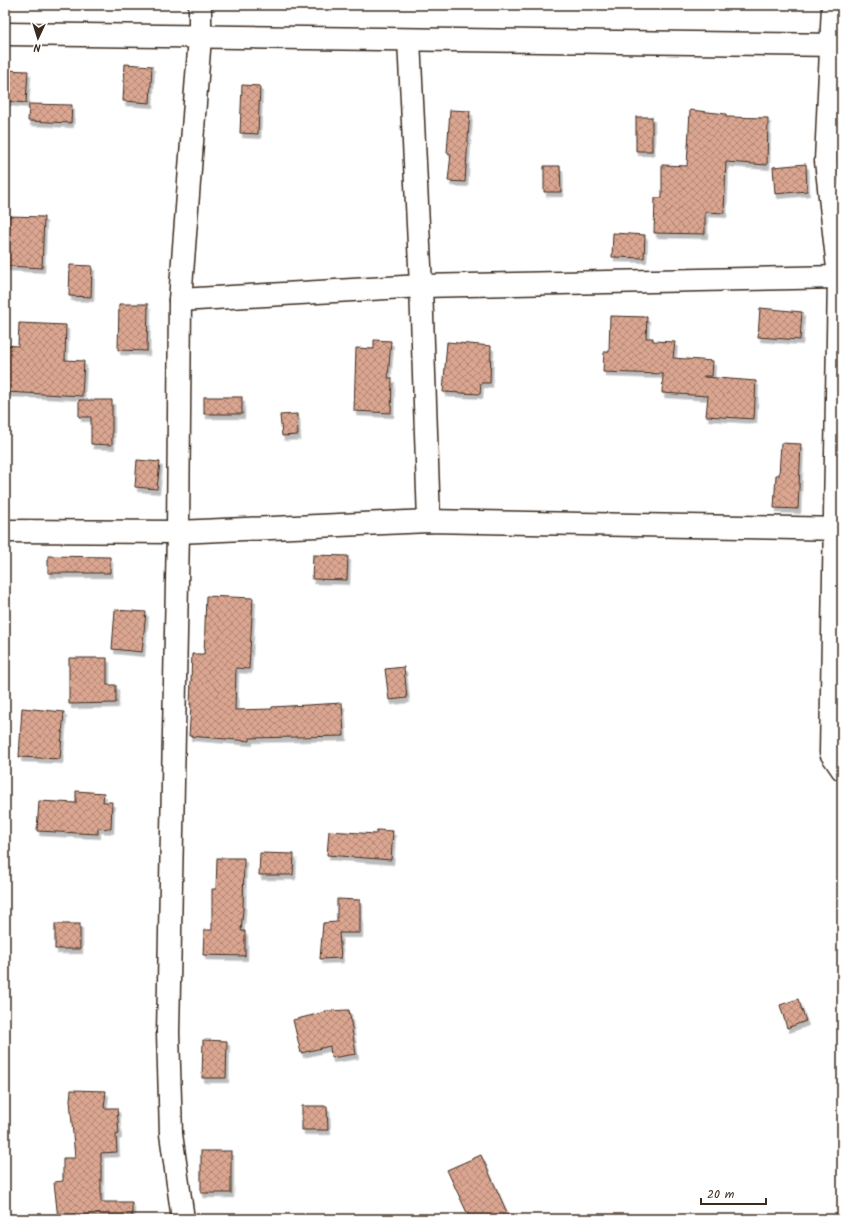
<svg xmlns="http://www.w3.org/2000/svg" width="847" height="1224" font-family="Kalam,sans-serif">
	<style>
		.building { fill: url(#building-cross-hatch); stroke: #3b2a1e; filter: url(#shadow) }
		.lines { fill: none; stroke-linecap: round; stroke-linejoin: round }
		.minor-casing { stroke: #3b2a1e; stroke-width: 25 }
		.minor { stroke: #fff; stroke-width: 22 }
	</style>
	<defs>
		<pattern id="building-cross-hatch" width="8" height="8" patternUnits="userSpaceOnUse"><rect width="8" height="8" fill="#dba691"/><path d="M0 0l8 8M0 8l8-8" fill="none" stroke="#b38776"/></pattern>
		<filter id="shadow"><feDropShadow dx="2.5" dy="4.5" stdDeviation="0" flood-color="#0004"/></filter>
	</defs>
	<rect width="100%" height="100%" fill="#fff"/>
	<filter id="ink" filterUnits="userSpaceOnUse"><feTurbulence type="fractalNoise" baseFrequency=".025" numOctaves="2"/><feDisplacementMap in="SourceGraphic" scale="8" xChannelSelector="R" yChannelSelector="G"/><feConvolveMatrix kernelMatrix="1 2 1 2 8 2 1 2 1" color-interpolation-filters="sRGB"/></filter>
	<g filter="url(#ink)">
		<g class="building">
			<path d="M125 64 152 66 150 103 123 101Z"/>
			<path d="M5 70 28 71 26 103 5 101Z"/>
			<path d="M242 85 260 86 258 134 240 133Z"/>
			<path d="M29 104 72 105 71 123 28 121Z"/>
			<path d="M450 110 470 111 465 182 448 181 451 154 447 153Z"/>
			<path d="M690 110 726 114V117L768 118 767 165 726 162 724 213 705 212V234L654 233 655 198H662V165L687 166Z"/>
			<rect x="636" y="117" width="16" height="34"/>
			<path d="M806 164 807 191 775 194 773 167Z"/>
			<path d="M544 166H560L561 192H544Z"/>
			<path d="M8 216 44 217 42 268 6 266Z"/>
			<path d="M613 233 645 235 644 258 612 257Z"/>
			<path d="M70 265 92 266 91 297 69 296Z"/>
			<path d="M119 304H148L147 351 118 350Z"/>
			<path d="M760 308 802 312 800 340 758 337Z"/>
			<path d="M610 316 647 317 646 338H653V341L675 342 673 358 713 361 712 376H704V377L756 381 754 419 706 416 708 396 662 393 663 374 603 372 604 352H609Z"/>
			<path d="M19 323 66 325 65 360 84 361 82 396 5 392V345L18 346Z"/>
			<path d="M374 340 391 341 388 378H392L391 413 354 411 356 348 374 349Z"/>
			<path d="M447 342 491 346 490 383H481L480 394 443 392Z"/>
			<rect x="204" y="397" width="38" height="17"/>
			<path d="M79 400H112V445L91 444V417H79Z"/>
			<path d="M297 414 298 435 282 436 280 415Z"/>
			<path d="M781 443 801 444 798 509 774 508 776 475H779Z"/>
			<path d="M137 460 160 462 157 489 135 487Z"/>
			<path d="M313 555 348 556 347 580 312 579Z"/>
			<path d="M48 556 110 557V573H48Z"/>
			<path d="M206 596 253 598 249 669 236 668 235 710 272 709V707L342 703 344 736 250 738V741L189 736 191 705H190L192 654H204Z"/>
			<path d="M115 610 146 612 142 652 112 649Z"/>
			<path d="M69 658H107V685H116V703L69 704Z"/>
			<path d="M404 667 407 698 389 700 385 669Z"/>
			<path d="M22 708 64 712 60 759 19 757Z"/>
			<path d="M76 791 104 793 103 802H112L111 829 98 828V834L37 831 39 801 76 803Z"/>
			<path d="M377 830 393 831 391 860 327 855 329 831 376 834Z"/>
			<path d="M260 853 294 854 293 875H259Z"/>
			<path d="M217 858H244L243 910 241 931H245V956L203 955 204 930H212V889H216Z"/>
			<path d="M337 899 360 900V933H339L341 958 320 959 323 923 337 922Z"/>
			<rect x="55" y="924" width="25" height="25"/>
			<path d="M798 999 806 1021 787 1028 780 1005Z"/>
			<path d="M349 1010 356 1054 331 1058 330 1046 301 1053 293 1020 325 1012V1011Z"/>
			<path d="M203 1040 227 1041 226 1078H202Z"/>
			<path d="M71 1090 106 1091 104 1108H117L119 1134 116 1135 117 1152 101 1153V1202H132V1219H58L54 1182 63 1181V1158H75L70 1100Z"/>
			<path d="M302 1106H327L328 1130H302Z"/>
			<rect x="201" y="1151" width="30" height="42"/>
			<path d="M481 1155 510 1219H470L447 1170Z"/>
		</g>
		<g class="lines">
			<g class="minor-casing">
				<g id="minor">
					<path d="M833 5 826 161 839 277 831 753 842 769"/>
					<path d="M5 34 842 45"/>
					<path d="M409 40 421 286 429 521"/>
					<path d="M180 300 421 286 839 277"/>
					<path d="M5 531 178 532 429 521 842 529"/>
					<path d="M183 1219 171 1134 168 1033 178 532 180 300 200 37V5"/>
				</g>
			</g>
			<use href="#minor" class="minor"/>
		</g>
	</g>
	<rect width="847" height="1224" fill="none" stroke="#fff" stroke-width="20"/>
	<rect x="10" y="10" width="827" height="1204" fill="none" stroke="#3b2a1e" stroke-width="1.5" filter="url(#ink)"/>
	<g transform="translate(38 38) rotate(184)" stroke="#ffffff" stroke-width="3" paint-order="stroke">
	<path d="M0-3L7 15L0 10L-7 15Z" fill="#3b2a1e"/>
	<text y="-6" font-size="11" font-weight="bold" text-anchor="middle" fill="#3b2a1e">N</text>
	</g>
	<path d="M701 1198v6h65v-6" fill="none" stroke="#3b2a1e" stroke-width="2"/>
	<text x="707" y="1198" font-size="12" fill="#3b2a1e" stroke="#ffffff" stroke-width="3" paint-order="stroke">20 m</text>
</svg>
